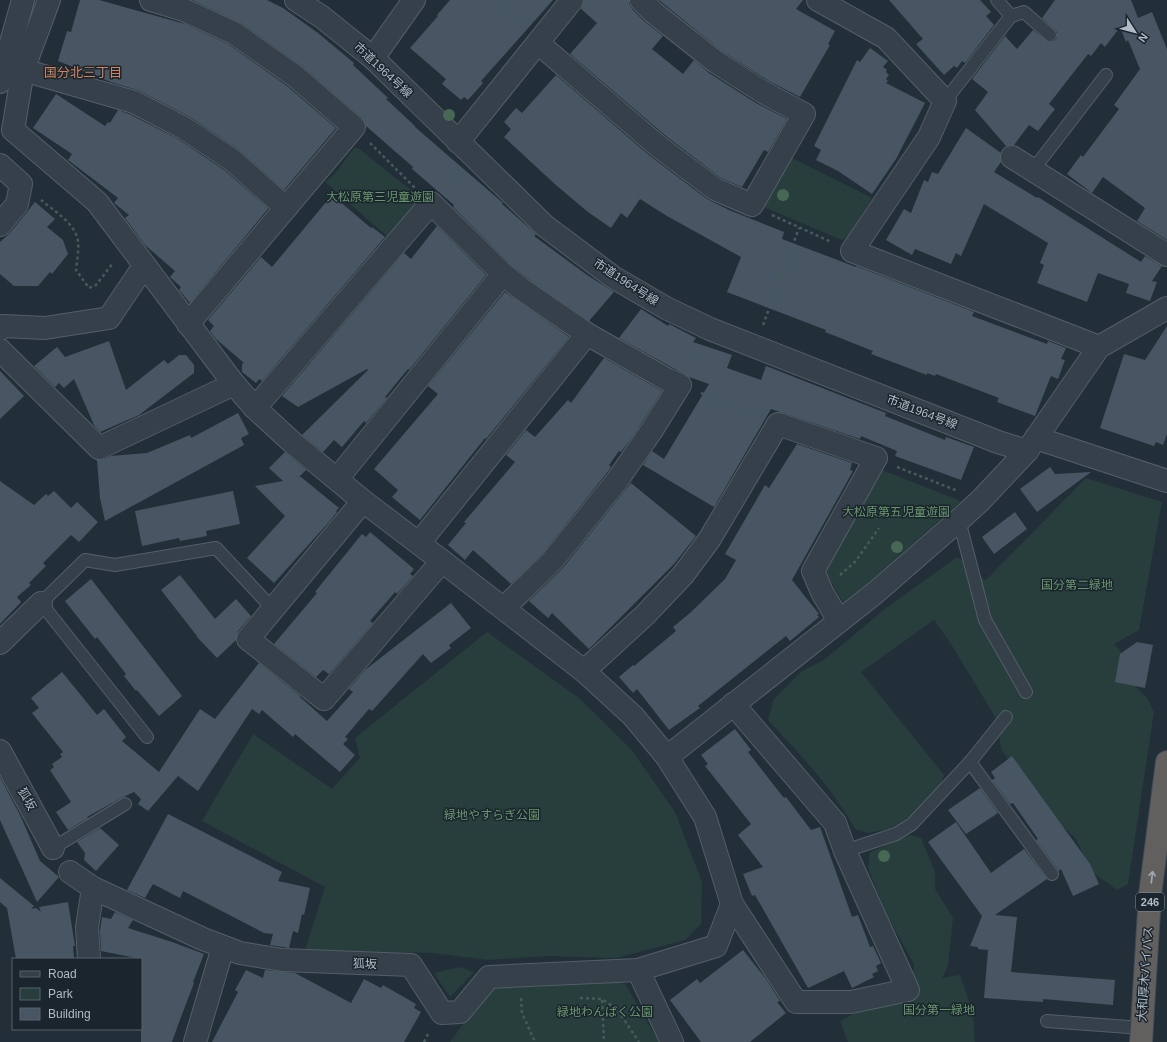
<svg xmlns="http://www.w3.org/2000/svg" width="1167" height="1042" font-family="Arial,'Noto Sans JP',sans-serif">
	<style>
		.green { fill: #273e3d }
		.building { fill: #485663 }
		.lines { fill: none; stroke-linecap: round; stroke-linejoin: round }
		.service-casing { stroke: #535e68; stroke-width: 14 }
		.minor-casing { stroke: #535e68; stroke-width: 24 }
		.tertiary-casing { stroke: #535e68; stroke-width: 24 }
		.trunk-casing { stroke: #404b55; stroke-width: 24 }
		.path { stroke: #455b5b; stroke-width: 2.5; stroke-dasharray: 3 3; stroke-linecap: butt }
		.service { stroke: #35404a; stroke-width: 12 }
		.minor { stroke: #35404a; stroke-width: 22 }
		.tertiary { stroke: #35404a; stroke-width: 22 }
		.trunk { stroke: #62605e; stroke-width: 22 }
		.tree { fill: #486856 }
		.oneway { stroke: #a0a9b1 }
		.labels { text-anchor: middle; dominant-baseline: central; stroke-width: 3; stroke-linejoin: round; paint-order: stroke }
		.shield { fill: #1b252e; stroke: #838e98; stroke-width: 1 }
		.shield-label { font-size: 11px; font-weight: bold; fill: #b0bbc6 }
		.street-label { font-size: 12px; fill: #b0bbc6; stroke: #1b252e }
		.park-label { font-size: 12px; fill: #68976d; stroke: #1b252e }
		.neighbourhood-label { font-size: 13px; fill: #d3845f; stroke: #1b252e }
	</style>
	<rect width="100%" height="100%" fill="#222f39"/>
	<g class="green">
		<path d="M354 148H358L417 195 419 203 390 239 325 182 334 175Z"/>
		<path d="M790 157 872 198 847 238 842 240 766 208 763 205Z"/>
		<path d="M882 470 961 501 844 604 824 569Z"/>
		<path d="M1086 478 1162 502 1139 630 1114 644 1121 652 1133 684 1147 698 1154 712 1128 884 1117 890 1091 871 1076 839 1054 818 1039 793 1026 784 1001 749 997 720 951 644 934 620 861 672 944 775 941 785 923 809 889 829 868 833 855 829C833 789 800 754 768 720L774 699 802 671 824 660 886 608 957 557 972 565 985 581Z"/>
		<path d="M487 632 579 698 631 749 675 812 702 882 701 924 685 940 616 958 547 956 489 960 432 953 305 950 325 887 202 821 253 734 332 789 360 758 355 738Z"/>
		<path d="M910 835 921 838 935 872V889L953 918 948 966 942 978 960 975 973 1013 975 1042H848L840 1021 912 984 914 964 888 917 868 868 870 852Z"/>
		<path d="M459 967 474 972 450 997 434 973Z"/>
		<path d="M613 980 625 984 659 1042H450L492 985 534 987Z"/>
	</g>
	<g class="building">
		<path d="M80 0H99L185 24 228 44 287 86 336 128 284 190 239 150 190 117 140 91 111 82 58 61 67 31 71 32Z"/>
		<path d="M192 0H267L283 8 318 33 354 63 353 65 388 98 386 99 415 126V127L503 203 502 204 536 234 534 236 587 275 614 292 589 321 530 280 511 265 453 207 454 205 412 169 413 167 366 126 362 118 303 67 241 23Z"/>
		<path d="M450 0H553L481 81 483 83 468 100 464 97 461 100 442 84 446 79 410 48 438 16 437 15Z"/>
		<path d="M584 0H629V4L632 9 645 22 663 36 652 49 683 74 694 60 709 73 756 103 787 119 768 152 764 150 742 187 721 178 666 136 570 54 597 23 581 9Z"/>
		<path d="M659 0H803L796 9 835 31 828 44 830 45 800 97 769 81 723 52Z"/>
		<path d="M889 0H980L991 12 986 16 994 25 965 63 962 61 957 68 954 66 944 75 916 44 923 39Z"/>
		<path d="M1055 0H1131L1138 18 1152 12 1167 49V240L1137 221 1145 208 1103 177 1092 193 1067 174 1081 155 1083 157 1119 109 1114 105 1140 69 1128 40 1126 42 1120 27 1105 47 1101 43 1091 56 1088 54 1049 104 1055 109 1038 131 1029 125 1014 145 1006 146 975 110 988 92 972 79 1005 36 1017 49 1033 30 1048 42H1052L1056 40 1057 36V32L1042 18Z"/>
		<path d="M870 48 888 61 883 67 887 70 886 72 889 75 886 79 888 81 886 83 925 103 896 159 872 194 838 171 816 160 821 150 814 146 857 60 860 62Z"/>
		<path d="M556 75 650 156 707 199 729 210 784 232 782 239 856 267V266L974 312 972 316 1047 344 1048 341 1066 348 1061 359 1065 360 1058 379 1051 376 1035 416 997 402 999 398 936 374 935 376 927 373V375L871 354 873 351 825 332 826 330 727 292 741 257 667 216 640 199 627 218 621 213 611 228 588 212 557 186 504 137 511 129 504 122 516 108 522 113Z"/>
		<path d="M56 94 105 126 108 122 110 123 118 110 129 114 178 139 224 170 268 208 267 210 190 303 179 290 181 287 170 277 175 271 145 245 125 218 129 215 114 203 118 198 68 160 72 154 33 128Z"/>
		<path d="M966 128 1001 153 1000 157 1001 162 994 172 1037 198 1038 197 1141 262 1145 256 1162 266 1152 281 1157 282 1150 301 1126 293 1129 284 1098 273 1087 302 1037 283 1044 265 1040 263 1048 243 984 204 961 256 956 253 951 264 915 249 912 255 886 240 904 209 911 213 924 180 928 182 932 172 938 174Z"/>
		<path d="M332 195 371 228 372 227 385 237 262 381 259 379 256 383 242 372V364L244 363 216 339 210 331 214 326 208 320 261 257 272 267Z"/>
		<path d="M35 202 55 219 47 227 63 240 68 254 52 274 50 272 38 286H14L0 274V242L10 233Z"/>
		<path d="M437 226 486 275 409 370 408 369 385 397 387 398 366 423 364 421 342 447 334 440 323 452 302 435 368 370 367 369 298 407 282 396 404 253 411 259Z"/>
		<path d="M505 292 569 337 486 439 485 438 420 520 392 497 398 490 374 469 438 394 428 386Z"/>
		<path d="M641 309 668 326 669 324 696 338 693 342 732 355 727 368 761 380 766 366 886 413 885 416 945 440 946 437 974 447 961 480 895 456 897 451 861 436 860 439 771 409 714 507 643 465 652 451 664 459 709 384 689 377 619 338Z"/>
		<path d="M1167 326V434L1163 445 1156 442 1154 446 1100 428 1124 354 1145 360Z"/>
		<path d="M109 341 126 390 164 360 168 364 179 355H186L194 365V373L139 415 100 432 94 425 74 379 64 388 59 383 55 387 34 366 57 347 65 357Z"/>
		<path d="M604 358 662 391 634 435 621 452 619 451 609 465 611 467 606 474 543 553 511 584 473 550 465 560 448 545 466 523 464 522 515 462 506 455 526 430 535 437 568 400 571 403Z"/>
		<path d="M0 371 24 396 0 419Z"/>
		<path d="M238 413 249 434 241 438 244 445 105 521 100 498 97 460 104 459 111 456 147 453 190 435 191 438Z"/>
		<path d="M797 444 852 463 850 470 853 471 792 580 819 614 817 615 819 617 790 641 786 636 698 706 700 708 669 730 637 689 633 693 619 677 633 665 634 666 676 631 673 627 690 613 725 579 736 560 725 554 765 485 769 488Z"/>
		<path d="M285 452 306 470 299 477H301L339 508 336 511 337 512 329 522 274 583 247 558 285 516 255 486 283 481 269 468Z"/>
		<path d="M1050 467 1055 474 1091 472 1037 512 1020 489Z"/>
		<path d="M0 481 34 505 46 494 48 496 54 491 71 508 77 502 98 522 79 542 71 535 43 563 46 566 29 583 31 585 17 597 21 602 0 624Z"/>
		<path d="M631 483 696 536 674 564 589 649 552 613 548 618 529 601 562 569Z"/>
		<path d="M233 491 240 524 206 531 207 536 180 541 179 538 142 546 135 511Z"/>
		<path d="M1015 512 1027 529 994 554 982 537Z"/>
		<path d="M370 532 414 569 410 574 413 576 397 594 395 592 370 621 373 623 329 674 323 670 316 677 274 644 317 593 315 592 323 582 362 534 366 537Z"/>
		<path d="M180 575 215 619 236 599 251 616 238 631 236 640 217 658 197 637V636L161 590Z"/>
		<path d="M91 579 182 696 159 716 137 690 136 691 124 676 126 674 97 637 95 639 65 601Z"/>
		<path d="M451 603 471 628 449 645 451 648 431 663 423 654 372 711 369 709 345 737 348 739 343 744 355 755 340 772 295 734 293 737 262 710 259 714 252 709 198 791 178 776 148 811 138 804 141 799 134 792 121 798 87 817 88 818 68 830 56 812 71 802 50 770 54 767 52 764 62 757 60 754 63 752 32 713 39 708 31 698 62 672 97 715 104 709 126 737 122 741 159 772 200 709 215 719 259 663 300 696V697L327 721 353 692 349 689 365 670Z"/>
		<path d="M1137 642 1153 645 1145 688 1115 682 1120 654Z"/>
		<path d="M735 729 751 750 748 752 784 798 786 797 811 830 820 827 852 917 858 915 870 947 873 946 881 963 876 966 878 971 872 974 874 977 852 988 844 971 808 988 755 895 752 896 743 874 763 867 738 835 751 824 705 766 708 764 701 755Z"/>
		<path d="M1012 756 1090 864 1099 884 1073 896 1061 869 1059 871 1036 840 1038 839 1013 803 1010 804 992 780 995 778 991 772Z"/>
		<path d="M0 777 21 817 40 861 59 877 37 902 0 820Z"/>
		<path d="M980 788 998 813 966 834 948 810Z"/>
		<path d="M168 814 282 872 278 881 310 888 304 915 302 914 298 933 293 931 289 948 270 945 273 934 264 933 183 891 180 898 153 884 145 898 127 890Z"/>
		<path d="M956 822 991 873 1024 849 1047 879 995 915 1017 917 1011 972 1115 980 1113 1005 1043 999V1002L984 998 988 950 978 949V947L970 946 982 916 928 842Z"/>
		<path d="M100 828 119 845 96 871 84 860 85 853 77 842Z"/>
		<path d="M0 878 34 906 31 909 36 908 41 912 39 907 68 902 75 946H73L74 959H16L7 908 0 902Z"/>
		<path d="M115 912 133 920 128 928 172 942 204 954 193 982 194 983 178 1025 172 1042H141V959L101 951 100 931 102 917 111 919Z"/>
		<path d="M743 950 766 979 780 1001 777 1002 786 1013 750 1042H701L670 1000 697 979 700 983Z"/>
		<path d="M246 970 263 978 265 970 295 973 351 1003 364 979 381 988 383 985 416 1004 414 1008 421 1012 404 1042H212L238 992 235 990Z"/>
	</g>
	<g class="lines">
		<g class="service-casing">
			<g id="service">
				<path d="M1011 16 1024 12 1050 35"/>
				<path d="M945 101 1011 16 997 0"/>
				<path d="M1033 170 1106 75"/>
				<path d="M959 520 985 620 1026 692"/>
				<path d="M147 737 41 603 85 560 115 565 216 548 273 609"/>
				<path d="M970 762 1052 874"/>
				<path d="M53 848 125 804"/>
				<path d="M845 851 896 834 912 824 970 762 1006 717"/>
				<path d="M1047 1021 1142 1028"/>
			</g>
		</g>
		<g class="minor-casing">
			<g id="minor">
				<path d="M49 0 23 70 13 130 97 202 234 384 255 408 294 444 363 501 442 561 584 671 633 716 667 757 705 817 732 904 796 1002H851L908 990 845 851 835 823 733 704"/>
				<path d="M151 0 184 10 234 33 295 76 354 127 188 324"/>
				<path d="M818 0 886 38 945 101 929 137 852 251 1099 347"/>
				<path d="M538 43 658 146 715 189 752 205 804 114 763 92 716 62 653 12 641 0"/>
				<path d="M373 58 414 0"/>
				<path d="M23 70 134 102 184 128 232 160 285 207"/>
				<path d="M0 82 23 0"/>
				<path d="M458 142 572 0"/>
				<path d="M1012 157 1167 255"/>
				<path d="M0 165 21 184 17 204 0 225"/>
				<path d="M0 329 3 326 45 328 109 318 144 266"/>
				<path d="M0 350 99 448 234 384"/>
				<path d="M255 408 431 203 503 274 523 290 587 334 668 380 680 385 652 430 616 482 552 561 504 608"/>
				<path d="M1036 438 1167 481"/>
				<path d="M337 479 503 274"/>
				<path d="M363 501 248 639 324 699 442 561"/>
				<path d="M419 543 587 334"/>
				<path d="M0 643 41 603"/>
				<path d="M584 671 645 615 683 575 709 540 778 424 876 458 813 571 822 592 839 621"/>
				<path d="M0 751 53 848"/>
				<path d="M667 757 875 593 959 520 981 500 1027 451 1099 347 1167 308"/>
				<path d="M70 872 93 888 203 939 240 953 282 960 411 965 442 1013 460 1012 489 977 638 970 716 946 732 904"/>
				<path d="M89 959 87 927 93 888"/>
				<path d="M638 970 672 1042"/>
				<path d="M195 1042 223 947"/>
			</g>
		</g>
		<g class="tertiary-casing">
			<path id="tertiary" d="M296 0 322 17 373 58 545 226 613 277 666 308 710 329 998 442 1027 451"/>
		</g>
		<g class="trunk-casing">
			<path id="trunk" d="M1141 1042 1150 895 1167 762"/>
		</g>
		<g class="path">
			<path d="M495 0 522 26"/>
			<path d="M370 143 415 188"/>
			<path d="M445 186 457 172"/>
			<path d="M41 200C54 211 75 223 78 241 79 250 77 261 76 270L89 288 96 285 113 263"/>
			<path d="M772 215 831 242"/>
			<path d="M763 325 799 228"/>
			<path d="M691 365 700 349"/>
			<path d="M701 393 756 415"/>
			<path d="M897 467 958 491"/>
			<path d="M840 575 855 562 879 528"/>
			<path d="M521 998 522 1013 535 1042"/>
			<path d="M580 998 602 999 617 1009 639 1042"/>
			<path d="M602 1000 604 1042"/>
			<path d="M424 1042 429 1032"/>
		</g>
		<use href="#service" class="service"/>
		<use href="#minor" class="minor"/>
		<use href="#tertiary" class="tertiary"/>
		<use href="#trunk" class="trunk"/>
	</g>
	<g class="tree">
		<circle cx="449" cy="115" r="6"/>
		<circle cx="783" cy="195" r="6"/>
		<circle cx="897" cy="547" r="6"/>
		<circle cx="884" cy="856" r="6"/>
	</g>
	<defs><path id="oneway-shaft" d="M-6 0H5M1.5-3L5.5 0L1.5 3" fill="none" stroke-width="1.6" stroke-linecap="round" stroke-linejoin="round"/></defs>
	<use class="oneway" href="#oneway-shaft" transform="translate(1152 877) rotate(-83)"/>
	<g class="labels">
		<rect class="shield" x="1136" y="893" width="28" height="18" rx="3"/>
		<g class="shield-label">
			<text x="1150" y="902">246</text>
		</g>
		<g class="street-label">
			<text transform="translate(383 70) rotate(43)">市道1964号線</text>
			<text transform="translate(626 282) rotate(33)">市道1964号線</text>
			<text transform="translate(922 412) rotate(21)">市道1964号線</text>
			<text transform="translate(27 799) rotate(61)">狐坂</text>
			<text transform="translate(365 964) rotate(2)">狐坂</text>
			<text transform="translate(1145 974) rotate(-86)">大和厚木バイパス</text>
		</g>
		<g class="park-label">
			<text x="380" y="197">大松原第三児童遊園</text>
			<text x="896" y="512">大松原第五児童遊園</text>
			<text x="1077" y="585">国分第二緑地</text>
			<text x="492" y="815">緑地やすらぎ公園</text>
			<text x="939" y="1010">国分第一緑地</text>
			<text x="605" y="1012">緑地わんぱく公園</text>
		</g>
		<g class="neighbourhood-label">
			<text x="83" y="72">国分北三丁目</text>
		</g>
	</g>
	<rect x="12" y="958" width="130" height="72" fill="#1b252e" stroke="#57616b"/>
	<rect x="20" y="971" width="20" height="6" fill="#35404a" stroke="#57616b"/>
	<text x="48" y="978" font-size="12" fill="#b0bbc6">Road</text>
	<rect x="20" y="988" width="20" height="12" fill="#273e3d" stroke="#57616b"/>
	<text x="48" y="998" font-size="12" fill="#b0bbc6">Park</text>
	<rect x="20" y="1008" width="20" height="12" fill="#485663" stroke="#57616b"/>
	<text x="48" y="1018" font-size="12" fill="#b0bbc6">Building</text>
	<g transform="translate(1135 32) rotate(126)" stroke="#1b252e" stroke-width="3" paint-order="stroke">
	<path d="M0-3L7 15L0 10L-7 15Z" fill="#b0bbc6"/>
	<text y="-6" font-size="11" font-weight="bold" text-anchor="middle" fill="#b0bbc6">N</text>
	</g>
</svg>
